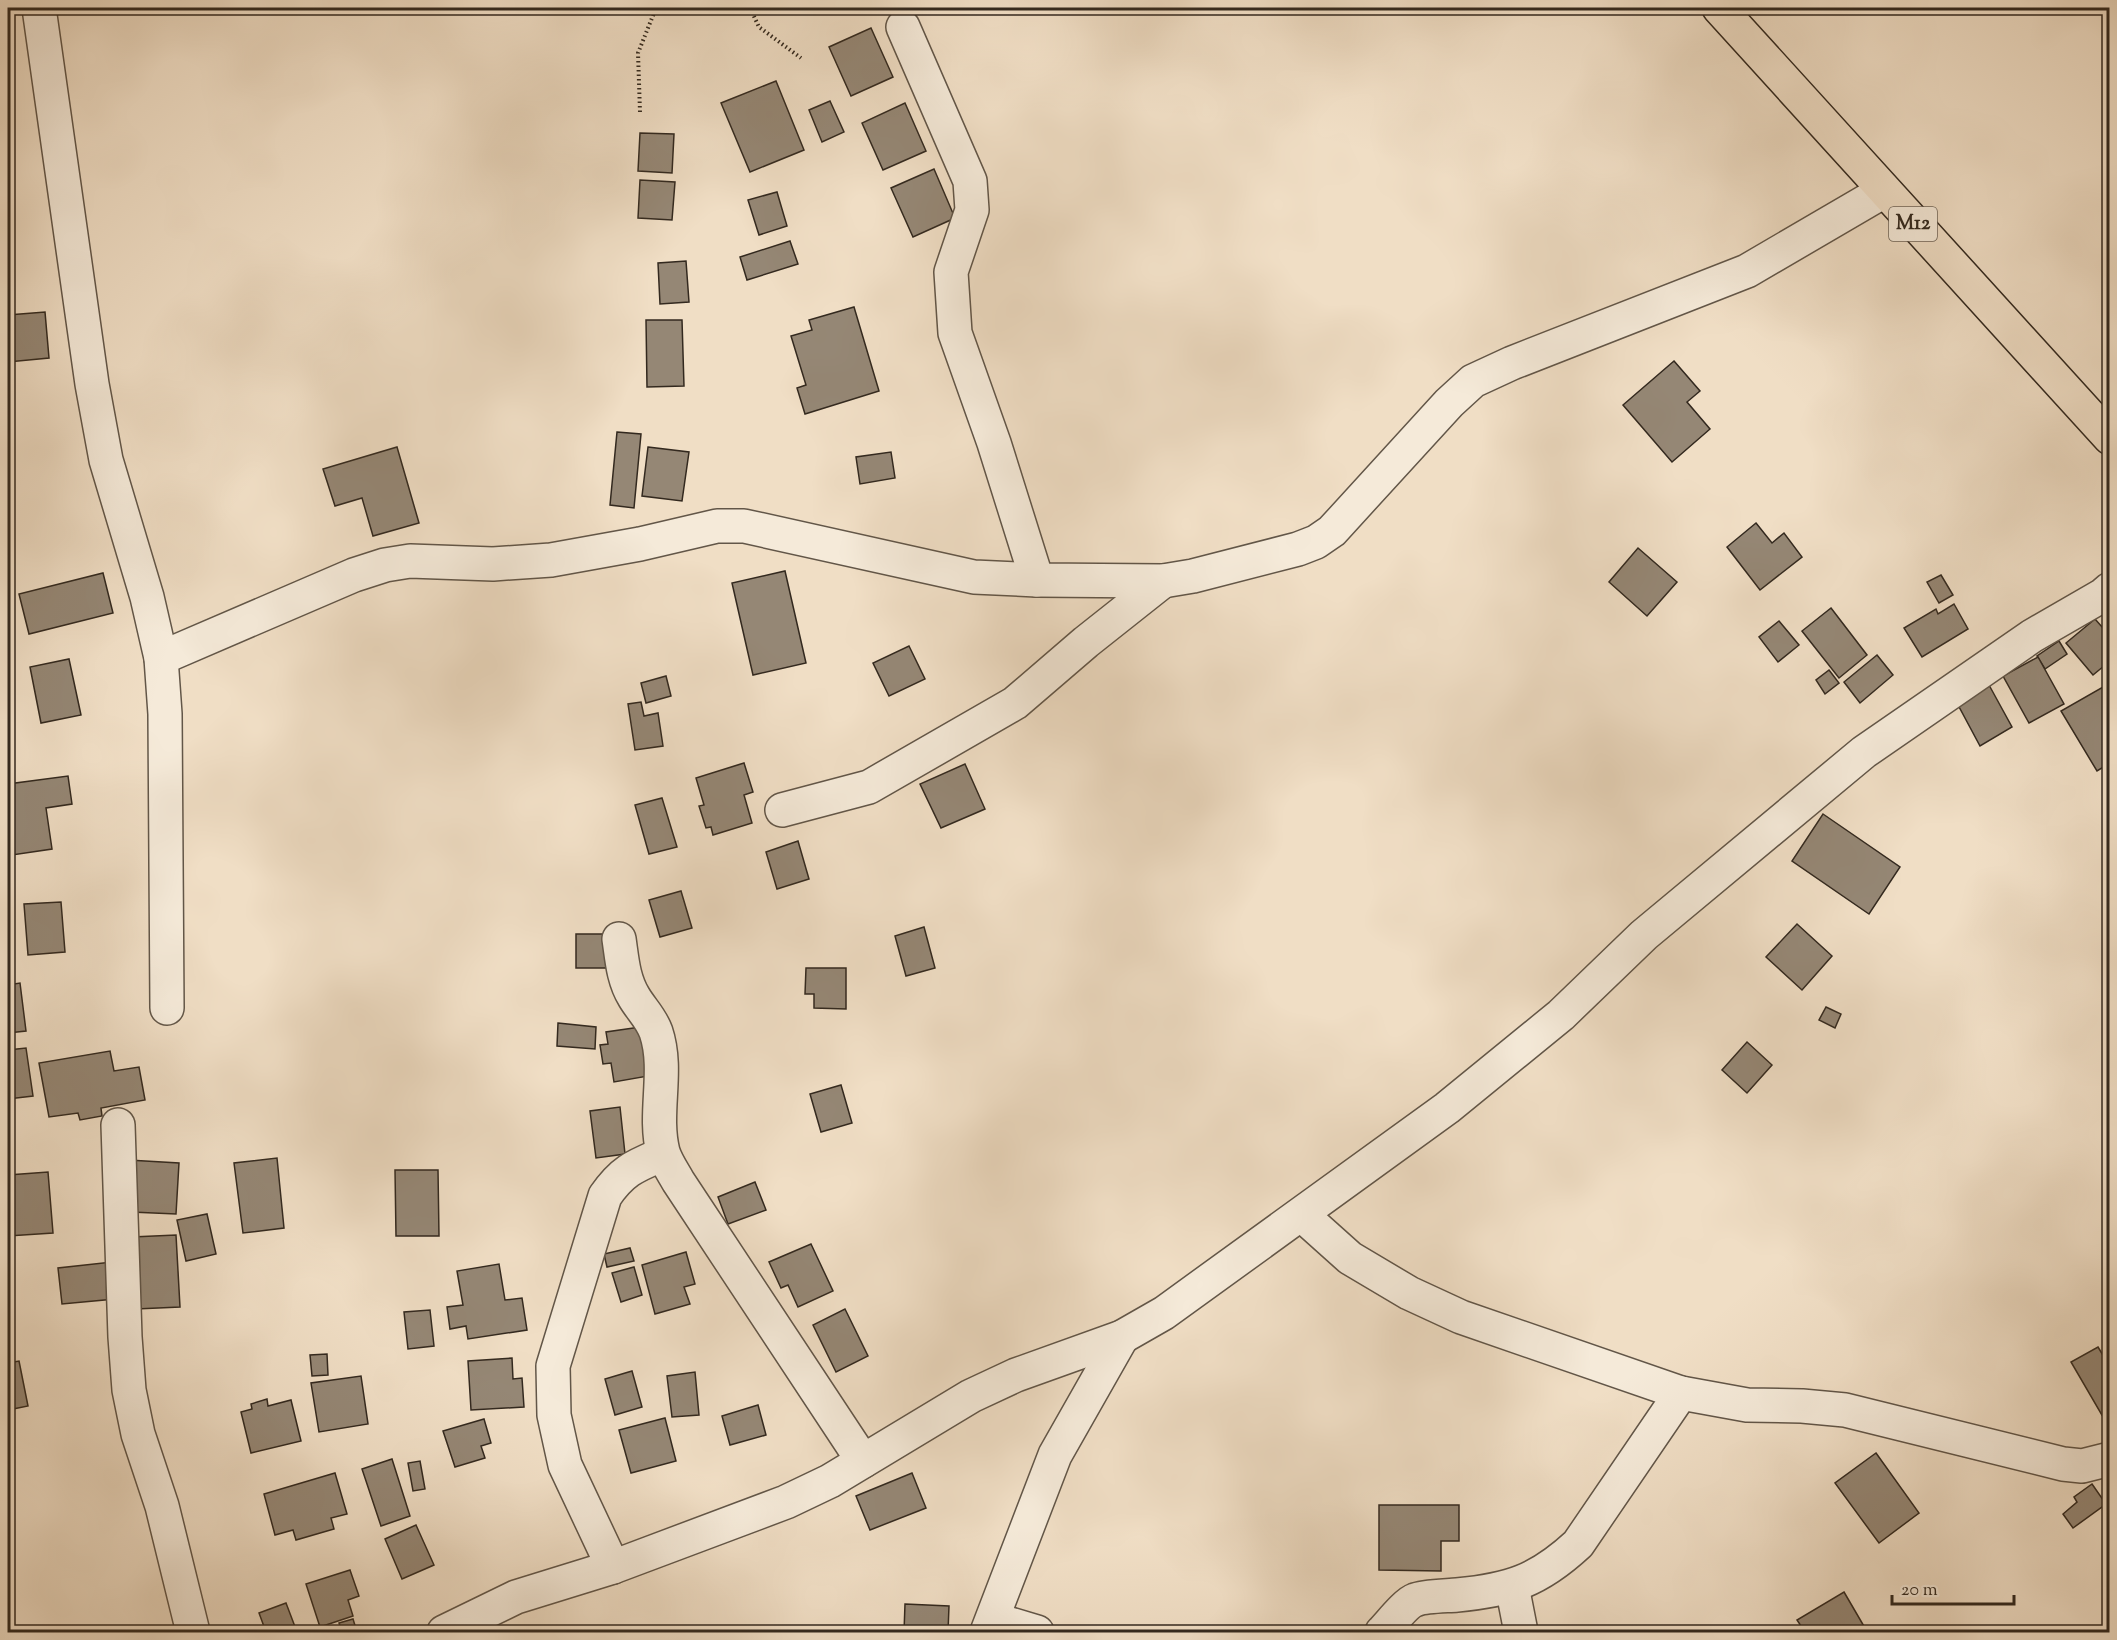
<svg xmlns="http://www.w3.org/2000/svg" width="2117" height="1640" font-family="'Sorts Mill Goudy',serif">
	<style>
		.building { fill: #958775; stroke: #33291f; stroke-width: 1.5 }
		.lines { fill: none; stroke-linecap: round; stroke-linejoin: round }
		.minor-casing { stroke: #625648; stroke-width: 36 }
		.highway-casing { stroke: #33291f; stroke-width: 36 }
		.path { stroke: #33291f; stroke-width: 4; stroke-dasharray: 1.5 3; stroke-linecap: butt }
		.minor { stroke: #f5ead9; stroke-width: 33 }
		.highway { stroke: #f0dec5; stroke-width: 33 }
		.labels { text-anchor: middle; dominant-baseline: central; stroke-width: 5; stroke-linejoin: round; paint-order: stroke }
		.shield { fill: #f5ead9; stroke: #6d6357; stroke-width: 1.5 }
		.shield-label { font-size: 20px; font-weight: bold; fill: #33291f }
	</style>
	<rect width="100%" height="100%" fill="#f0dec5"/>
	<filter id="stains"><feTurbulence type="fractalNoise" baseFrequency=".00333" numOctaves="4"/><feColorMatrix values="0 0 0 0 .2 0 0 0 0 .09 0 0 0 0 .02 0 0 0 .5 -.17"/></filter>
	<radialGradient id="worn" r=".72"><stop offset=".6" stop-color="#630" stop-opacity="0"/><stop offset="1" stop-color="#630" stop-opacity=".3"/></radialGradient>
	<g class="building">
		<path d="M871 28 893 77 851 96 829 47Z"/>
		<path d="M776 81 804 150 750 172 721 103Z"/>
		<path d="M830 101 844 132 822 142 809 110Z"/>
		<path d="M905 103 926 151 883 170 862 123Z"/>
		<path d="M640 133 674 134 672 173 638 171Z"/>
		<path d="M934 169 955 218 913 237 891 188Z"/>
		<path d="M640 180 675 182 672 220 638 218Z"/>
		<path d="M777 192 787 226 759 235 748 200Z"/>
		<path d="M790 241 798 264 747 280 740 257Z"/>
		<path d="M686 261 689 302 660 304 658 263Z"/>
		<path d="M854 307 879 391 805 414 797 388 806 385 791 336 812 330 809 320Z"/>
		<path d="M45 312 49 358 8 362V315Z"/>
		<path d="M646 320H682L684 386 647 387Z"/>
		<path d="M1674 361 1700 391 1687 402 1710 429 1672 462 1623 405Z"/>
		<path d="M617 432 641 434 634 508 610 505Z"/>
		<path d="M397 447 419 523 373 536 362 498 335 506 323 469Z"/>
		<path d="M648 447 689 452 682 501 642 496Z"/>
		<path d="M891 452 895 478 860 484 856 457Z"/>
		<path d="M1756 523 1772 543 1784 533 1802 557 1760 590 1727 547Z"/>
		<path d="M1638 548 1677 582 1647 616 1609 582Z"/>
		<path d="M785 571 806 663 753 675 732 583Z"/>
		<path d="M103 573 113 613 29 634 19 594Z"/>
		<path d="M1941 575 1953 595 1939 603 1927 582Z"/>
		<path d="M1954 604 1968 629 1922 657 1904 628 1936 609 1938 614Z"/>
		<path d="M1831 608 1867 655 1839 678 1802 631Z"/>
		<path d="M2095 619 2110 636V661L2093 675 2066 643Z"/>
		<path d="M1779 621 1799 645 1778 662 1759 637Z"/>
		<path d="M2059 641 2067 654 2045 669 2037 656Z"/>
		<path d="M909 646 925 679 889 696 873 663Z"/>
		<path d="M1877 655 1893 675 1860 703 1844 682Z"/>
		<path d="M2038 657 2064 704 2029 723 2003 676Z"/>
		<path d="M69 659 81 715 41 723 30 667Z"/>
		<path d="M1829 670 1839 683 1825 694 1816 680Z"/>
		<path d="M666 676 671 696 646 703 641 683Z"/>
		<path d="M2110 683V763L2097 771 2061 711Z"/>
		<path d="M1989 685 2012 727 1980 746 1957 703Z"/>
		<path d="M641 702 644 716 658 713 663 746 635 750 628 704Z"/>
		<path d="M744 763 753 792 744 795 752 823 713 835 711 827 706 828 699 806 704 805 696 778Z"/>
		<path d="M965 764 985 809 941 828 920 784Z"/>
		<path d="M68 776 72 804 46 808 52 849 12 855 8 824V784Z"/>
		<path d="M662 798 677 847 649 854 635 805Z"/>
		<path d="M1823 814 1900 867 1869 914 1792 861Z"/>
		<path d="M798 841 809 879 777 889 766 852Z"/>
		<path d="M681 891 692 928 660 937 649 900Z"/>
		<path d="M61 902 65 952 28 955 24 904Z"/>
		<path d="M1797 924 1832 956 1802 990 1766 957Z"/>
		<path d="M924 927 935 968 906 976 895 936Z"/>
		<path d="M576 934H607L608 968H576Z"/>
		<path d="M806 968H846V1009L814 1008V994H805Z"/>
		<path d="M20 983 26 1031 8 1033V985Z"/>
		<path d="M1826 1007 1841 1014 1835 1028 1819 1020Z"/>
		<path d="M558 1023 596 1027 595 1049 557 1046Z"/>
		<path d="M647 1026 654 1075 614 1082 611 1063 603 1064 600 1045 608 1044 606 1032Z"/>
		<path d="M1747 1042 1772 1065 1747 1093 1722 1070Z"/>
		<path d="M26 1048 33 1096 8 1099V1050Z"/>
		<path d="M110 1051 114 1071 139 1067 145 1100 101 1108 102 1116 80 1120 78 1113 49 1117 39 1063Z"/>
		<path d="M841 1085 852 1123 821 1132 810 1094Z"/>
		<path d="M620 1107 625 1154 596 1158 590 1111Z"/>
		<path d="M277 1158 284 1228 243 1233 234 1163Z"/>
		<path d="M128 1160 179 1163 176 1214 131 1212Z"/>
		<path d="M395 1170H438L439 1236H396Z"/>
		<path d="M48 1172 53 1233 8 1236V1175Z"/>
		<path d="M755 1182 766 1210 728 1224 718 1197Z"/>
		<path d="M207 1214 216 1254 186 1261 177 1220Z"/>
		<path d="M176 1235 180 1307 136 1309 132 1237Z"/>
		<path d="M811 1244 833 1291 798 1307 788 1285 781 1288 769 1262Z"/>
		<path d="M630 1248 634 1261 607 1267 604 1254Z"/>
		<path d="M686 1252 695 1284 684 1287 690 1304 655 1314 642 1265Z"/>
		<path d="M112 1262 115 1299 62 1304 58 1268Z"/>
		<path d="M499 1264 505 1300 522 1298 527 1330 468 1339 466 1326 450 1329 447 1307 463 1305 457 1271Z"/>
		<path d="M634 1267 642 1295 621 1302 612 1273Z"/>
		<path d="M845 1309 868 1356 836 1372 813 1325Z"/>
		<path d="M430 1310 434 1346 408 1349 404 1312Z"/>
		<path d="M2098 1347 2110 1367V1429L2071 1362Z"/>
		<path d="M327 1354 328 1375 312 1376 310 1355Z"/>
		<path d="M512 1358 513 1379 522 1378 524 1407 471 1410 468 1361Z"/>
		<path d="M19 1361 28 1406 8 1410V1363Z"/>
		<path d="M632 1371 642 1407 615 1415 605 1379Z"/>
		<path d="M695 1372 699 1415 672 1417 667 1376Z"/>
		<path d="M361 1376 368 1424 319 1432 311 1383Z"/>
		<path d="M267 1399 268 1406 291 1400 301 1441 251 1453 241 1412 252 1409 251 1404Z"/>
		<path d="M758 1405 766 1435 730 1445 722 1416Z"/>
		<path d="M665 1418 676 1461 631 1473 619 1430Z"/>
		<path d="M484 1419 491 1443 481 1446 485 1458 455 1467 443 1431Z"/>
		<path d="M1876 1453 1919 1513 1879 1543 1835 1483Z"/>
		<path d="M392 1459 410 1516 381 1526 362 1469Z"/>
		<path d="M420 1461 425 1489 413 1491 408 1463Z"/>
		<path d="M335 1473 347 1514 331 1518 334 1529 296 1540 293 1530 275 1535 264 1494Z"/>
		<path d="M912 1473 926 1508 870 1530 856 1496Z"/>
		<path d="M2092 1484 2106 1504 2073 1528 2063 1514 2077 1502 2074 1497Z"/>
		<path d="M1379 1505H1459V1541H1441V1571L1379 1570Z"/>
		<path d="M416 1525 434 1565 402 1579 385 1539Z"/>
		<path d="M350 1570 359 1596 348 1600 353 1616 320 1627 306 1584Z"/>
		<path d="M1844 1592 1865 1628 1857 1632H1805L1797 1620Z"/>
		<path d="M286 1603 297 1632H266L259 1613Z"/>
		<path d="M905 1604 949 1606 948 1632H904Z"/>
		<path d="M353 1619 357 1632H342L339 1623Z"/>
	</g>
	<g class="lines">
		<g class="minor-casing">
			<g id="minor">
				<path d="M39 8 92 384 106 460 147 597 161 658 165 714 167 1008"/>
				<path d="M903 27 970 181 972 210 951 272 955 333 994 443 1037 580"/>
				<path d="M161 658 354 575 385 565 410 561 493 564 551 560 640 544 717 526H744L974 577 1037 580 1163 581 1193 576 1298 549 1316 542 1332 531 1449 403 1473 381 1512 363 1747 271 1884 191"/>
				<path d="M782 810 869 787 1015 703 1086 642 1163 581"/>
				<path d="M619 939C622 959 623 979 634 997 641 1009 651 1018 656 1032 669 1071 653 1113 663 1152 666 1162 673 1172 678 1181L863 1461"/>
				<path d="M118 1125 125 1337 129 1390 138 1434 162 1506 193 1632"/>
				<path d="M1302 1215 1350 1258 1409 1293 1461 1317 1681 1393 1747 1405 1802 1406 1845 1410 2063 1464 2082 1466 2110 1459"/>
				<path d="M613 1567 565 1465 554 1415 553 1366 605 1196C623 1170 635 1166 663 1154"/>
				<path d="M1512 1586 1521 1632"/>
				<path d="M993 1619 1037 1632"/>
				<path d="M444 1632 516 1597 613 1567 786 1502 830 1481 971 1396 1016 1375 1122 1337 1164 1313 1447 1108 1561 1015 1644 935 1864 752 2032 636 2103 595 2110 589"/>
				<path d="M987 1632 1055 1455 1122 1337"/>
				<path d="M1382 1632C1389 1625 1406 1603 1415 1600 1424 1596 1446 1596 1457 1595 1510 1590 1538 1581 1578 1544L1681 1393"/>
			</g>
		</g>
		<g class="highway-casing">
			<path id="highway" d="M1719 8 2110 438"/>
		</g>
		<g class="path">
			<path d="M750 8 759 27 801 58"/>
			<path d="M640 112 638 53 656 8"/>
		</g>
		<use href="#minor" class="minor"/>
		<use href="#highway" class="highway"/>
	</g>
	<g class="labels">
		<rect class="shield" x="1889" y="207" width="48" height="34" rx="4.5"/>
		<g class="shield-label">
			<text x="1913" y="224">M12</text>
		</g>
	</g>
	<rect width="2117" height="1640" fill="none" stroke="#f0dec5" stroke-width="30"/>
	<rect x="9" y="9" width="2099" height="1622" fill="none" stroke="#33291f" stroke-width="3"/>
	<rect x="15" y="15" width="2087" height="1610" fill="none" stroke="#33291f" stroke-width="1.5"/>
	<path d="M1892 1595v9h122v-9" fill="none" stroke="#33291f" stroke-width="3"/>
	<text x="1901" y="1595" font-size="18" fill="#33291f" stroke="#f5ead9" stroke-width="4.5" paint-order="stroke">20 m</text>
	<rect width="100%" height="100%" filter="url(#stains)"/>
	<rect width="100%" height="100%" fill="url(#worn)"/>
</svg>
